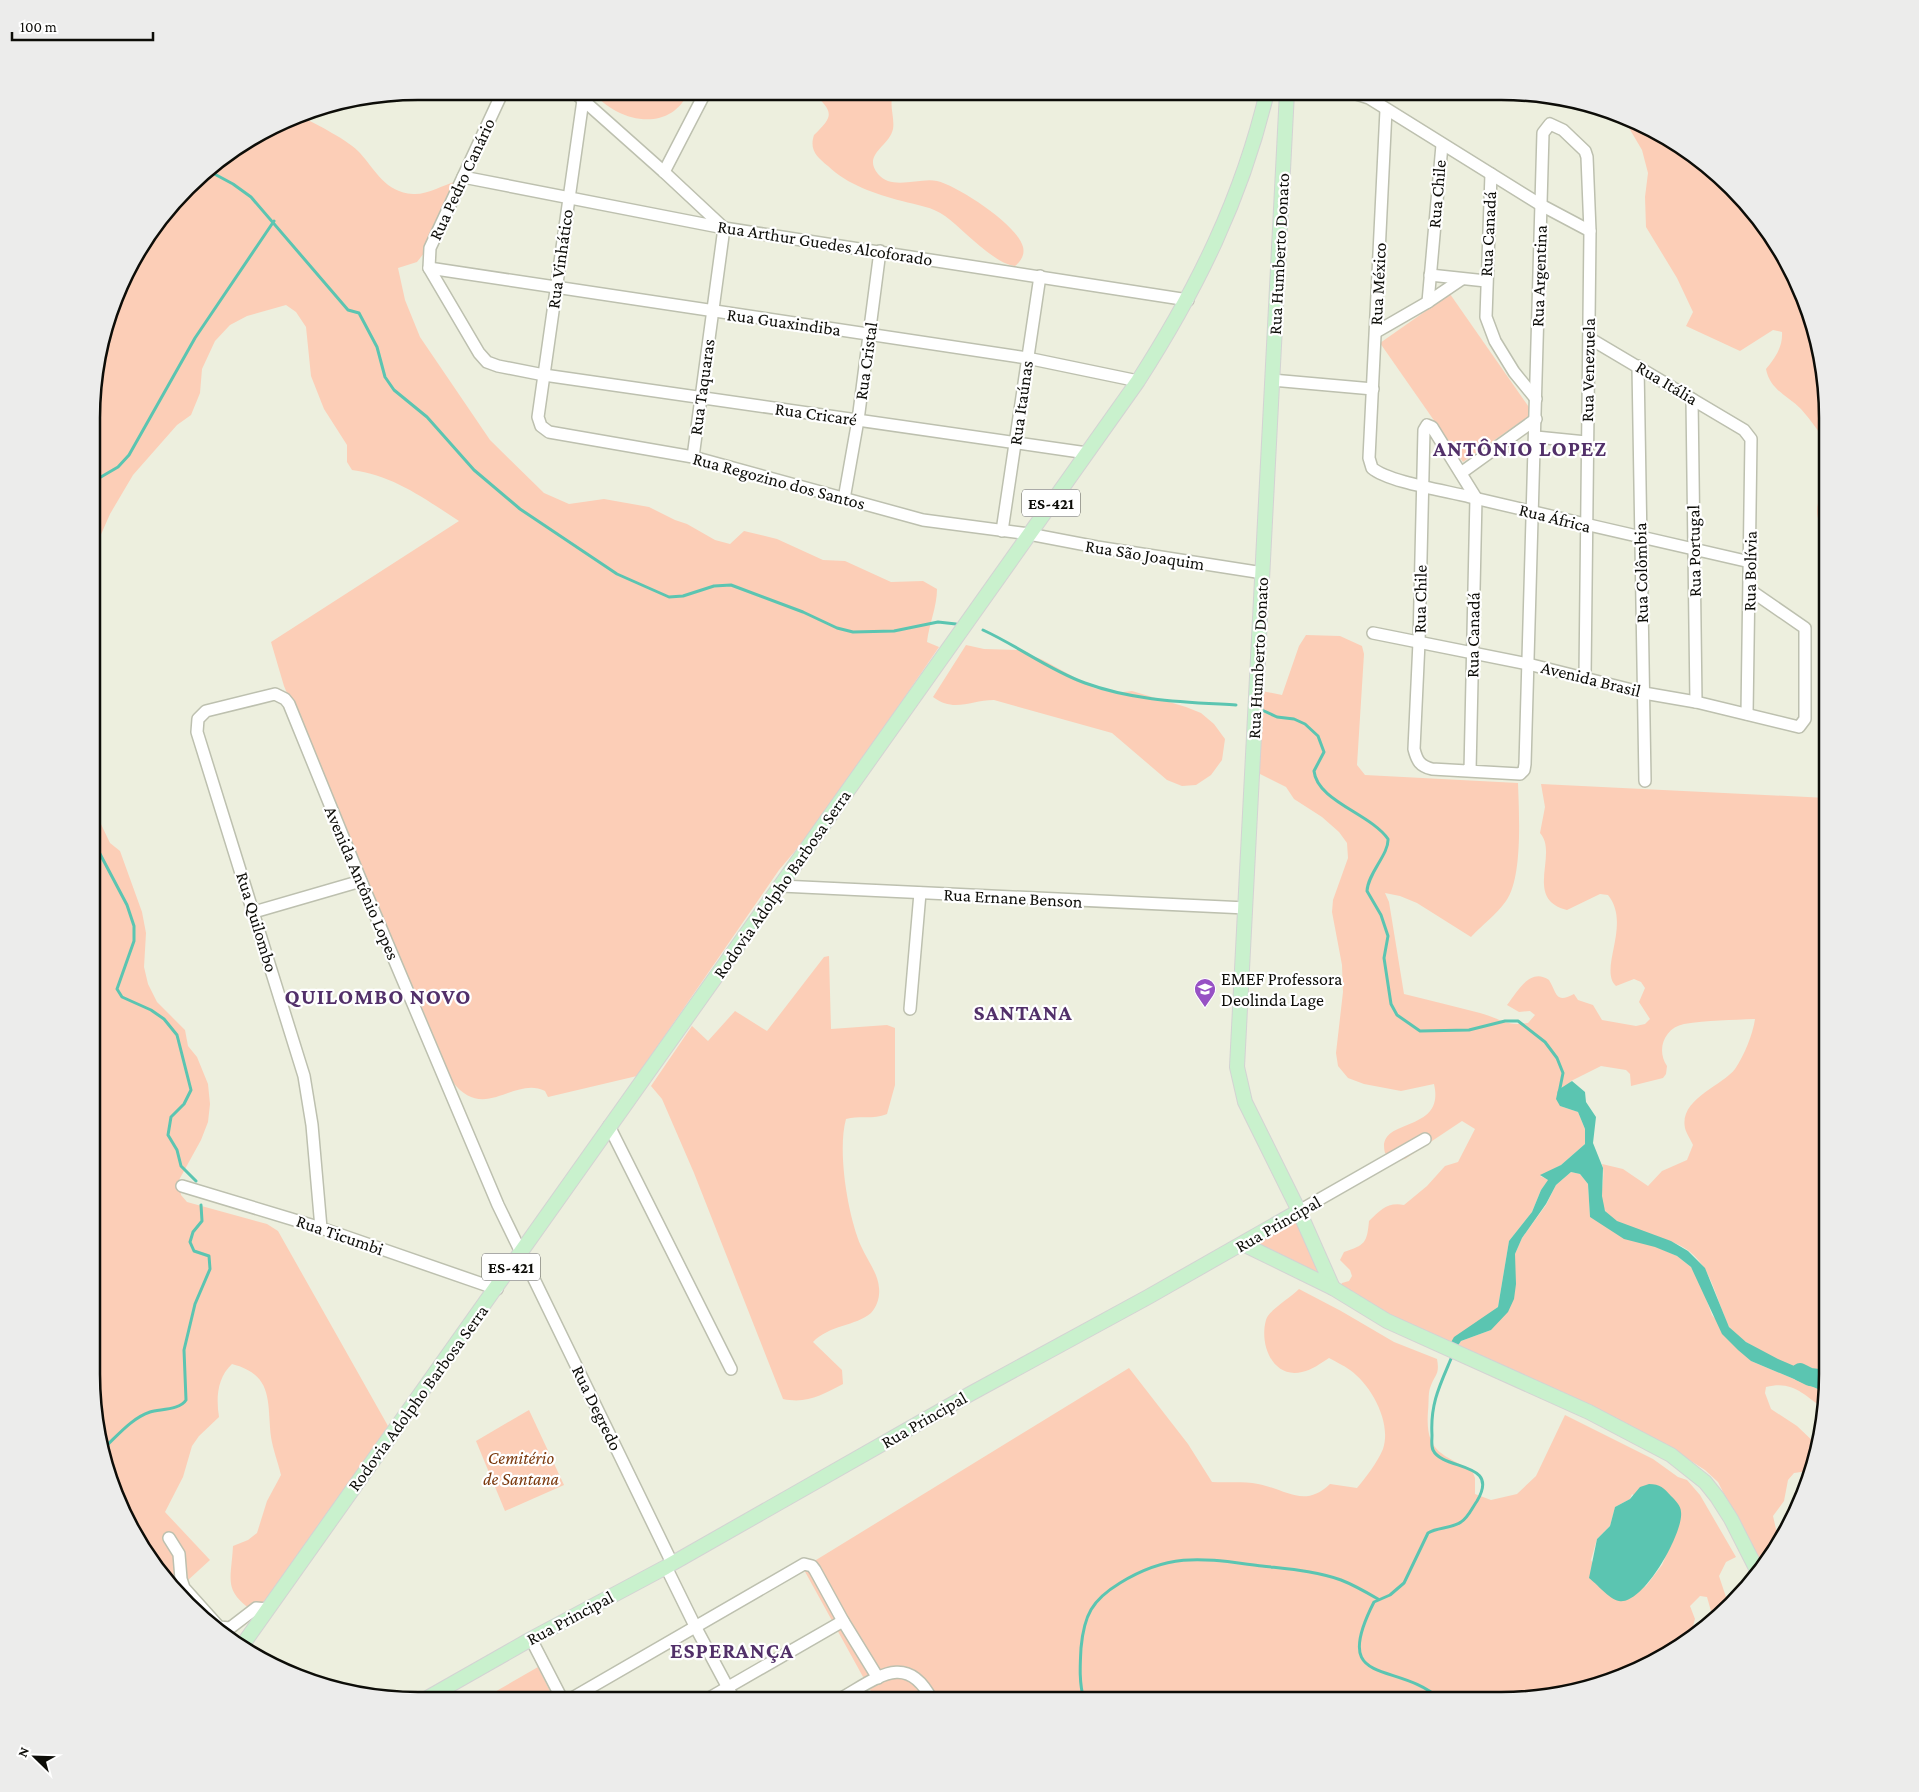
<svg xmlns="http://www.w3.org/2000/svg" width="1919" height="1792" font-family="'Crimson Pro',serif">
	<style>
		.green { fill: #fcceb7; fill-rule: evenodd }
		.water { fill: #5bc5b1 }
		.lines { fill: none; stroke-linecap: round; stroke-linejoin: round }
		.stream { stroke: #5bc5b1; stroke-width: 3 }
		.river { stroke: #5bc5b1; stroke-width: 18 }
		.minor-casing { stroke: #bdc0af; stroke-width: 14 }
		.major-casing { stroke: #d3d3d3; stroke-width: 16 }
		.minor { stroke: #fff; stroke-width: 11 }
		.major { stroke: #c9f1cd; stroke-width: 14 }
		.labels { text-anchor: middle; dominant-baseline: central; stroke-width: 4.5; stroke-linejoin: round; paint-order: stroke }
		.shield { fill: #fff; stroke: #565652; stroke-width: 1 }
		.shield-label { font-size: 16px; font-weight: bold; fill: #0d0d08 }
		.street-label { font-size: 18px; fill: #0d0d08; stroke: #fff }
		.poi-label { font-size: 18px; fill: #0d0d08; stroke: #fff; text-anchor: start }
		.park-label { font-size: 18px; font-style: italic; fill: #7b390d; stroke: #fff }
		.district-label { font-size: 22px; font-weight: bold; letter-spacing: 1px; fill: #523069; stroke: #fff }
		.rim { fill: none; stroke: #0d0d08; stroke-width: 2.5 }
	</style>
	<rect width="100%" height="100%" fill="#edefde"/>
	<g class="green">
		<path d="M592 91H689C670 135 616 122 592 91Z"/>
		<path d="M812 92H894C888 105 895 116 893 129 889 147 862 154 878 174 892 191 920 177 937 181 958 186 1018 225 1023 247 1025 255 1021 261 1015 266 994 264 963 229 945 216 933 207 917 205 902 201 875 194 848 185 828 166 817 157 809 150 814 135 834 116 834 112 812 92Z"/>
		<path d="M300 116C314 123 350 141 360 153 376 171 385 192 413 194 427 195 443 185 457 181L425 252 417 262 398 268 405 300 420 337 490 440 544 493 569 504 604 499 649 507 675 520 687 524 715 540 730 544 744 531 777 539 823 560 845 561 891 582 923 581 937 589C937 607 929 624 927 642L939 647 817 825 779 870 637 1076 548 1097 545 1091C514 1075 484 1124 452 1081L420 1003 415 998 284 686 271 642 459 521C425 499 393 475 352 470L347 462V445L324 409 311 376 306 327 296 312 286 305 247 316 230 325 215 341 202 369 200 393 191 415 177 425 133 475 110 514 99 539 94 544V375L135 255 203 172Z"/>
		<path d="M1622 116 1646 125 1700 159 1747 203 1803 293 1827 397V444C1819 432 1811 420 1801 409 1788 396 1770 390 1766 369 1775 358 1783 347 1782 332L1773 330 1740 351 1686 326 1693 312 1677 278 1646 227 1645 197 1648 173 1642 150Z"/>
		<path d="M1450 294 1533 413 1463 462 1380 343Z"/>
		<path d="M1827 477V541C1812 511 1816 507 1827 477Z"/>
		<path d="M1306 635 1340 636 1362 646 1364 654 1357 765 1365 775 1518 783C1519 812 1523 878 1506 901 1497 914 1482 925 1471 937L1417 903 1400 896 1385 893 1389 902 1404 994C1430 1000 1455 1007 1480 1013 1500 1018 1505 1027 1528 1023L1535 1015 1530 1011 1519 1012 1507 1005C1518 991 1530 967 1549 980 1557 993 1555 1004 1574 994L1578 1000 1593 1005 1602 1020 1636 1026 1645 1024 1650 1019 1639 1002 1645 988 1641 982 1634 979 1616 986C1598 969 1632 925 1608 895L1600 894 1567 910C1523 899 1559 854 1540 833L1545 807 1541 784 1827 798V1380C1801 1371 1747 1349 1730 1328 1726 1323 1725 1316 1722 1310 1714 1289 1708 1266 1689 1251 1667 1234 1622 1233 1606 1212 1596 1198 1607 1179 1602 1164L1623 1169 1648 1186 1662 1171 1687 1160 1693 1145C1691 1140 1686 1133 1685 1128 1679 1099 1722 1086 1735 1069 1744 1056 1753 1034 1755 1019 1732 1020 1707 1020 1684 1024 1664 1028 1656 1050 1667 1066L1666 1074 1663 1078 1631 1086 1630 1074 1626 1070 1601 1066 1571 1081 1560 1106 1578 1112 1585 1129V1144L1561 1165 1540 1176 1549 1180 1541 1190 1532 1212 1509 1241 1498 1307 1445 1353 1339 1288 1342 1283 1349 1281 1352 1276 1350 1270 1340 1260 1344 1252C1365 1245 1367 1243 1369 1221 1381 1210 1387 1202 1404 1205L1427 1186 1445 1166 1458 1162 1475 1129 1462 1121 1405 1159C1396 1161 1392 1159 1385 1153 1375 1116 1446 1135 1434 1084L1401 1091 1364 1084 1348 1078 1338 1066 1336 1053 1343 992 1342 965 1332 912 1333 900 1348 858 1347 843 1339 832 1322 817 1294 799 1286 787 1256 772 1262 691 1282 695 1299 646Z"/>
		<path d="M966 645 984 649 1018 650 1043 660 1094 688 1115 693 1132 691 1186 707 1201 713 1214 724 1225 739 1222 760 1211 775 1196 785 1182 786 1167 780 1112 733 994 700C971 700 954 713 933 697Z"/>
		<path d="M93 817 99 820 110 843 120 851 142 912 146 933 144 967 148 984 157 1002 185 1030 188 1046 197 1057 208 1084 210 1104 208 1122 201 1140 179 1180 181 1195 187 1202 267 1224 278 1231 388 1426 259 1615C222 1591 231 1583 233 1546L248 1540 257 1533 267 1501 281 1475C278 1462 273 1450 271 1437 267 1402 274 1375 232 1364 217 1378 216 1398 219 1417L199 1436 192 1446 183 1477 165 1512 210 1560 175 1592 116 1499 92 1395Z"/>
		<path d="M829 956 831 1029 887 1025 895 1028V1085L887 1114C872 1120 862 1115 846 1119 837 1151 848 1216 861 1246 867 1260 878 1273 879 1288 880 1297 877 1306 871 1313 856 1326 829 1325 813 1342L842 1370 843 1384C822 1395 807 1404 783 1399L694 1173 662 1099 651 1086 692 1026 708 1041 735 1011 767 1031 824 957Z"/>
		<path d="M1571 1172 1580 1174 1588 1184 1590 1217 1677 1256 1691 1267 1701 1285 1712 1315 1751 1361 1825 1392 1823 1408C1803 1394 1792 1380 1766 1387L1765 1393 1771 1409 1797 1426 1818 1446 1813 1468 1808 1471 1794 1473 1788 1480 1784 1501 1773 1516 1779 1542 1762 1569 1718 1482 1705 1470 1677 1452 1451 1356 1461 1341 1491 1330 1514 1264 1515 1254 1522 1238 1546 1205 1556 1185Z"/>
		<path d="M1299 1219 1321 1275 1256 1243Z"/>
		<path d="M1299 1289 1341 1311 1394 1342 1437 1359C1440 1375 1435 1374 1430 1388 1428 1394 1429 1404 1428 1411 1425 1451 1441 1454 1472 1470L1475 1478V1494L1491 1500 1517 1494 1536 1476 1565 1415 1653 1459 1678 1477 1687 1480 1700 1495 1736 1557 1726 1562 1719 1576 1729 1606 1719 1616H1716L1711 1611 1707 1597 1700 1596 1690 1606 1695 1619 1691 1633 1657 1657 1622 1670 1608 1680 1522 1700H861L873 1695 803 1568 1129 1368 1188 1444 1212 1482C1227 1483 1243 1481 1258 1484 1286 1489 1304 1509 1330 1484L1357 1488C1367 1476 1377 1463 1383 1449 1392 1422 1371 1385 1350 1370 1343 1365 1336 1362 1329 1358 1321 1363 1312 1370 1302 1372 1273 1379 1259 1345 1266 1320 1268 1311 1290 1298 1299 1289ZM1632 1494 1677 1531 1662 1565 1646 1586 1615 1599 1591 1560 1597 1539 1610 1526 1615 1507 1630 1499Z"/>
		<path d="M529 1410 564 1485 505 1511 476 1441Z"/>
		<path d="M538 1667 555 1701H479Z"/>
	</g>
	<g class="water">
		<path d="M1572 1081 1585 1092 1586 1102 1596 1117 1593 1143 1603 1168 1602 1196 1605 1211 1617 1221 1671 1241 1688 1251 1705 1268 1729 1327 1746 1342 1778 1359 1827 1380 1825 1392 1751 1361 1738 1350 1722 1334 1691 1267 1677 1256 1655 1247 1624 1239 1590 1217 1588 1184 1580 1174 1571 1172 1556 1185 1546 1204 1522 1238 1515 1254 1516 1284 1514 1299 1508 1312 1491 1330 1461 1341 1451 1356 1445 1353 1454 1337 1498 1307 1509 1241 1532 1212 1541 1190 1548 1180 1540 1175 1561 1165 1585 1144V1129L1578 1112 1560 1106 1556 1099 1558 1090Z"/>
		<path d="M1649 1484C1660 1484 1664 1488 1671 1496 1675 1500 1681 1506 1681 1512 1684 1532 1643 1606 1619 1601 1609 1599 1597 1584 1589 1578L1597 1539 1610 1526 1615 1507 1630 1499 1640 1487Z"/>
	</g>
	<g class="lines">
		<g class="stream">
			<path d="M207 170 233 184 251 197 348 310 359 313 377 347 385 377 394 390 427 417 474 470 520 509 617 574 669 597 683 596 714 586 731 585 803 612 837 628 853 632 894 631 938 622 956 624"/>
			<path d="M94 481 118 467 129 455 195 338 274 221"/>
			<path d="M983 630C1018 646 1049 670 1085 683 1134 701 1185 702 1236 705"/>
			<path d="M1262 710 1277 717 1294 719 1305 724 1318 736 1324 752 1314 771C1317 801 1371 814 1388 839 1389 854 1368 873 1367 891L1381 915 1388 936 1384 958 1391 1004 1397 1015 1420 1031 1469 1030 1505 1021H1518L1545 1042 1557 1058 1563 1073 1559 1093"/>
			<path d="M93 823 99 852 127 905 134 926V941L117 989 122 997 151 1010 164 1019 177 1035 191 1090 184 1104 171 1117 168 1135 177 1150 181 1166 196 1181"/>
			<path d="M104 1448C118 1435 132 1418 150 1412 160 1409 180 1410 186 1400L184 1350 195 1304 210 1269 209 1256 194 1251 190 1242 193 1232 202 1221 201 1205"/>
			<path d="M1084 1700C1079 1683 1080 1666 1081 1648 1084 1615 1092 1600 1120 1583 1172 1551 1205 1559 1262 1566 1288 1569 1317 1571 1341 1580 1354 1585 1366 1592 1378 1599"/>
			<path d="M1441 1700C1397 1659 1329 1690 1374 1602L1390 1595 1404 1583 1428 1533C1438 1527 1451 1529 1461 1522 1468 1518 1472 1508 1477 1501 1501 1461 1443 1471 1433 1450 1431 1446 1432 1440 1432 1435 1430 1402 1441 1383 1453 1354"/>
		</g>
		<path class="river" d="M1800 1372 1810 1377 1827 1379"/>
		<g class="minor-casing">
			<g id="minor">
				<path d="M503 91 430 248 429 268 479 353 487 362 498 366 544 375 1087 453"/>
				<path d="M573 91 664 172 724 228 693 457"/>
				<path d="M1350 92 1369 98 1541 205 1590 231"/>
				<path d="M583 100 538 417 541 426 549 432 693 457 923 520 1029 534 1097 547 1263 573"/>
				<path d="M1386 110 1369 458 1372 468C1388 482 1447 491 1470 497 1563 519 1657 541 1750 562"/>
				<path d="M664 172 706 91"/>
				<path d="M1491 174 1486 317 1495 341 1514 372 1536 399"/>
				<path d="M463 177 724 228 1188 300"/>
				<path d="M429 268 1027 358 1138 381"/>
				<path d="M1430 275 1486 281"/>
				<path d="M1428 302 1442 145"/>
				<path d="M1376 332 1428 302 1462 279"/>
				<path d="M1589 338 1744 430 1751 439 1747 714"/>
				<path d="M1638 366 1645 781"/>
				<path d="M1272 380 1373 389"/>
				<path d="M1692 399 1696 702"/>
				<path d="M1536 437 1586 442"/>
				<path d="M1461 473 1536 419"/>
				<path d="M844 499 858 420 880 251"/>
				<path d="M1002 531 1040 276"/>
				<path d="M1373 633 1528 664 1644 693 1696 702 1799 727 1805 719V628L1750 590"/>
				<path d="M1470 771 1476 498 1432 427 1427 425 1424 430 1419 642 1414 749C1417 761 1420 766 1432 769L1520 774 1524 770 1525 764 1543 133 1550 124 1563 130 1585 151 1587 157 1590 231 1585 677"/>
				<path d="M781 886 1246 908"/>
				<path d="M254 912 361 881"/>
				<path d="M910 1009 920 893"/>
				<path d="M609 1126 731 1369"/>
				<path d="M182 1186 321 1228 497 1289"/>
				<path d="M1299 1211 1425 1139"/>
				<path d="M321 1228 312 1125 304 1076 197 732 198 719 206 711 275 694 285 699 289 704 361 881 498 1205 672 1563"/>
				<path d="M169 1538 179 1554 181 1579 184 1588 219 1627 230 1628 256 1608 268 1609"/>
				<path d="M666 1567 696 1628 735 1701"/>
				<path d="M531 1639 563 1701"/>
				<path d="M838 1700C875 1680 906 1649 932 1700"/>
				<path d="M567 1701 804 1564 812 1566 815 1570 843 1621 878 1678"/>
				<path d="M704 1701 843 1621"/>
			</g>
		</g>
		<g class="major-casing">
			<g id="major">
				<path d="M1287 92 1237 1067 1245 1102 1299 1211 1333 1288"/>
				<path d="M1243 1244 1333 1288 1387 1321 1589 1412 1671 1455 1705 1482 1717 1497 1731 1519 1759 1574"/>
				<path d="M241 1647 1138 381C1197 289 1242 198 1267 92"/>
				<path d="M422 1701 531 1639 666 1567 970 1394 1148 1297 1299 1211"/>
			</g>
		</g>
		<use href="#minor" class="minor"/>
		<use href="#major" class="major"/>
	</g>
	<defs>
		<g id="school-pin" transform="scale(1.125)"><path d="M0 17L-7.5 6A9.5 9.5 0 1 1 7.5 6Z" fill="#9751c4" stroke="#fff"/><path d="M0-5L7-2L0 1L-7-2ZM-4 1L0 2.5L4 1V4Q0 6-4 4Z" fill="#fff"/></g>
	</defs>
	<g fill-rule="evenodd">
		<use href="#school-pin" x="1205" y="989"/>
	</g>
	<g class="labels">
		<g class="shield">
			<rect x="1022" y="489.5" width="58" height="27" rx="4"/>
			<rect x="482" y="1253.5" width="58" height="27" rx="4"/>
		</g>
		<g class="shield-label">
			<text x="1051" y="503">ES-421</text>
			<text x="511" y="1267">ES-421</text>
		</g>
		<g class="street-label">
			<text transform="translate(462 179) rotate(-65)">Rua Pedro Canário</text>
			<text transform="translate(1437 194) rotate(-85)">Rua Chile</text>
			<text transform="translate(1488 234) rotate(-87)">Rua Canadá</text>
			<text transform="translate(825 243) rotate(9)">Rua Arthur Guedes Alcoforado</text>
			<text transform="translate(1279 254) rotate(-87)">Rua Humberto Donato</text>
			<text transform="translate(560 259) rotate(-82)">Rua Vinhático</text>
			<text transform="translate(1539 276) rotate(-88)">Rua Argentina</text>
			<text transform="translate(1378 284) rotate(-87)">Rua México</text>
			<text transform="translate(784 322) rotate(8)">Rua Guaxindiba</text>
			<text transform="translate(866 361) rotate(-82)">Rua Cristal</text>
			<text transform="translate(1588 370) rotate(-89)">Rua Venezuela</text>
			<text transform="translate(1667 383) rotate(31)">Rua Itália</text>
			<text transform="translate(702 387) rotate(-82)">Rua Taquaras</text>
			<text transform="translate(1021 403) rotate(-82)">Rua Itaúnas</text>
			<text transform="translate(816 414) rotate(8)">Rua Cricaré</text>
			<text transform="translate(779 481) rotate(15)">Rua Regozino dos Santos</text>
			<text transform="translate(1555 518) rotate(14)">Rua África</text>
			<text transform="translate(1694 551) rotate(-91)">Rua Portugal</text>
			<text transform="translate(1145 555) rotate(9)">Rua São Joaquim</text>
			<text transform="translate(1750 571) rotate(-89)">Rua Bolívia</text>
			<text transform="translate(1641 573) rotate(-91)">Rua Colômbia</text>
			<text transform="translate(1420 599) rotate(-89)">Rua Chile</text>
			<text transform="translate(1473 635) rotate(-89)">Rua Canadá</text>
			<text transform="translate(1258 658) rotate(-87)">Rua Humberto Donato</text>
			<text transform="translate(1591 679) rotate(14)">Avenida Brasil</text>
			<text transform="translate(362 883) rotate(67)">Avenida Antônio Lopes</text>
			<text transform="translate(782 884) rotate(-55)">Rodovia Adolpho Barbosa Serra</text>
			<text transform="translate(1013 898) rotate(3)">Rua Ernane Benson</text>
			<text transform="translate(257 922) rotate(73)">Rua Quilombo</text>
			<text transform="translate(1278 1224) rotate(-30)">Rua Principal</text>
			<text transform="translate(340 1235) rotate(19)">Rua Ticumbi</text>
			<text transform="translate(418 1398) rotate(-54)">Rodovia Adolpho Barbosa Serra</text>
			<text transform="translate(597 1408) rotate(64)">Rua Degredo</text>
			<text transform="translate(924 1420) rotate(-30)">Rua Principal</text>
			<text transform="translate(570 1618) rotate(-28)">Rua Principal</text>
		</g>
		<g class="poi-label">
			<text x="1221" y="979">EMEF Professora<tspan x="1221" dy="21">Deolinda Lage</tspan></text>
		</g>
		<g class="park-label">
			<text x="521" y="1458">Cemitério<tspan x="521" dy="21">de Santana</tspan></text>
		</g>
		<g class="district-label">
			<text x="1520" y="448">ANTÔNIO LOPEZ</text>
			<text x="378" y="996">QUILOMBO NOVO</text>
			<text x="1023" y="1012">SANTANA</text>
			<text x="732" y="1650">ESPERANÇA</text>
		</g>
	</g>
	<path d="M0 0H1919V1792H0ZM418 100H1501A318 318 0 0 1 1819 418V1374A318 318 0 0 1 1501 1692H418A318 318 0 0 1 100 1374V418A318 318 0 0 1 418 100Z" fill="#ececeb" fill-rule="evenodd"/>
	<path class="rim" d="M418 100H1501A318 318 0 0 1 1819 418V1374A318 318 0 0 1 1501 1692H418A318 318 0 0 1 100 1374V418A318 318 0 0 1 418 100Z"/>
	<g transform="translate(35 1757) rotate(293)" stroke="#ffffff" stroke-width="4" paint-order="stroke">
	<path d="M0-4L9 19L0 12L-9 19Z" fill="#0d0d08"/>
	<text y="-8" font-size="14" font-weight="bold" text-anchor="middle" fill="#0d0d08">N</text>
	</g>
	<path d="M12 32v8h141v-8" fill="none" stroke="#0d0d08" stroke-width="2.5"/>
	<text x="20" y="32" font-size="15" fill="#0d0d08" stroke="#ffffff" stroke-width="4" paint-order="stroke">100 m</text>
</svg>
